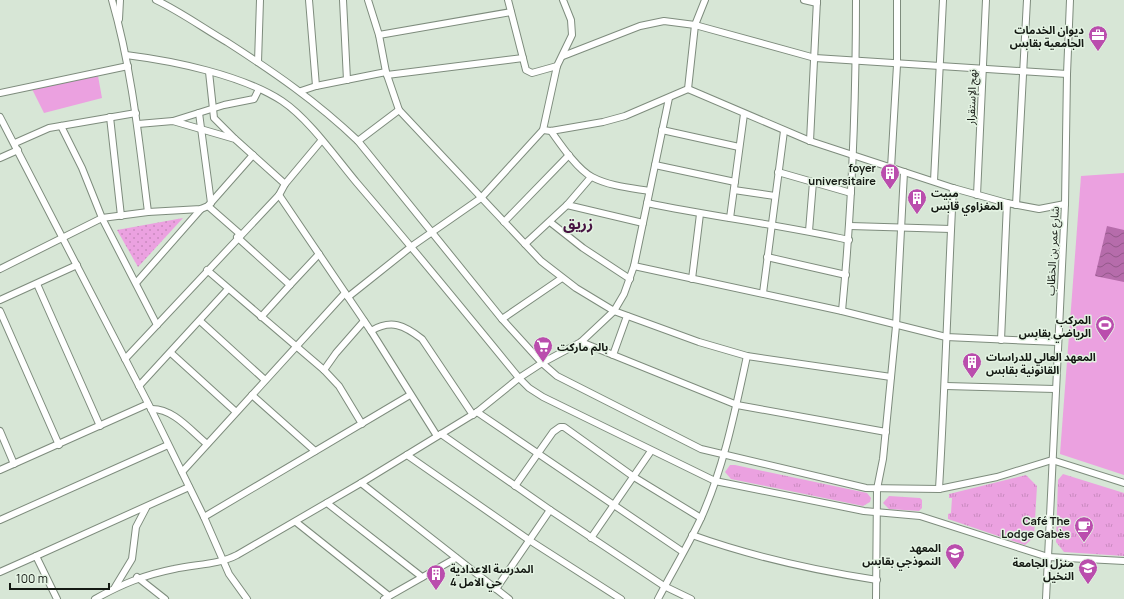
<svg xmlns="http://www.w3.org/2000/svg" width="1124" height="599" font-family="Manrope,'Noto Sans Arabic',sans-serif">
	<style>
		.grass { fill: url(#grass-tufts) }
		.garden { fill: url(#garden-dots) }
		.pitch { fill: #eba1e0 }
		.water { fill: url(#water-waves) }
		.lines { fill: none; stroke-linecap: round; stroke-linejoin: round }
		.minor-casing { stroke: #7e8c7d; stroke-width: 8 }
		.minor { stroke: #fff; stroke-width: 6 }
		.labels { text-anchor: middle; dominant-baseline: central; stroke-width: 3; stroke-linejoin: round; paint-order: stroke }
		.poi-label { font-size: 11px; font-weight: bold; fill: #141913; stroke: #e4f3e3; text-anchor: end }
		.street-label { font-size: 11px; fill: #141913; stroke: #e4f3e3 }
		.district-label { font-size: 15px; font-weight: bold; fill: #461241; stroke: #e4f3e3 }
	</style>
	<defs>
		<pattern id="grass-tufts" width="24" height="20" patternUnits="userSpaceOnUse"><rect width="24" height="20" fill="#eba1e0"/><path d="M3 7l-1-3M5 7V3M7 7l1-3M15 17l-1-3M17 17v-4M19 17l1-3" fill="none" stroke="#c98abf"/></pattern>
		<pattern id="garden-dots" width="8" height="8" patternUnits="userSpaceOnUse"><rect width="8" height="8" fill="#eba1e0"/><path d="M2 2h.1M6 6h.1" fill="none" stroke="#c98abf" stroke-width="1.8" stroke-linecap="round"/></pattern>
		<pattern id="water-waves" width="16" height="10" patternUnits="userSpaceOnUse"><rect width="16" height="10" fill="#b66cab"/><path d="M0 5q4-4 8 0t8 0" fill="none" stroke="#93588a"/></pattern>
	</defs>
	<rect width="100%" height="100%" fill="#d7e6d6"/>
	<g class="grass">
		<path d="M730 465H735L867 493 871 498 870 502 863 506 731 479 725 472Z"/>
		<path d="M1063 474 1124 493V556L1064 552 1056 542 1058 480Z"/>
		<path d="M1026 475 1037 486 1034 537 1025 545 948 519V514L951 513 952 498H949V494Z"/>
		<path d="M889 496 920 498 922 500V508L919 511 889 509 883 503Z"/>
	</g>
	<path class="garden" d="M183 218 138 267 117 230Z"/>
	<g class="pitch">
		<path d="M98 76 102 98 44 113 32 89 39 86Z"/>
		<path d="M1124 173V475L1060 454 1081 176Z"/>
	</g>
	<path class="water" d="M1107 226 1124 230V282L1095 276Z"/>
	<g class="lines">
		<g class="minor-casing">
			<g id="minor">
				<path d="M112 0C132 69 139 141 148 212"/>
				<path d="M156 0C181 12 203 28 227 42 275 73 316 101 358 141L502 319 542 363 557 376 701 449 866 488 939 489 997 477 1052 460 1124 483"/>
				<path d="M309 0 316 86"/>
				<path d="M343 0 347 80"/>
				<path d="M368 0 379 35 386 72 399 110 541 261 576 288 614 311 699 342 747 356 891 377"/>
				<path d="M508 0 526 70 532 73 557 66"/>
				<path d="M804 0 817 3"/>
				<path d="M119 19 120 0"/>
				<path d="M379 35 511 12"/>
				<path d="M126 55C174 61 242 75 282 101 309 119 336 158 357 183 412 247 466 313 519 378L529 388 543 397 715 481 864 511 920 516 1048 557 1124 561"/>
				<path d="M563 56 640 26 664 21 695 25 815 58 1067 74"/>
				<path d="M258 62 260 0"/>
				<path d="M209 72 214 118 234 138"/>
				<path d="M387 75 523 58"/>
				<path d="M688 89 810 141 953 188 1007 203 1039 209 1065 204"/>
				<path d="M688 89 695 25 705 0"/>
				<path d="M301 91 316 86 386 72"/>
				<path d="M0 93 128 66"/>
				<path d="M199 113 211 203"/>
				<path d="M0 117 151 409 204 517 229 574 247 599"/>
				<path d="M110 117 121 216"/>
				<path d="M173 121 224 105 254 99 259 89"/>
				<path d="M138 124 173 121 235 139 285 184"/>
				<path d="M61 126 82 168 102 218 157 325"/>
				<path d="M543 130 551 131 603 122 625 116 688 89"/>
				<path d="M662 130 739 147"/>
				<path d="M551 131C561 145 577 169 592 177 609 186 631 188 649 191"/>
				<path d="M358 141 399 110"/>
				<path d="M810 141 817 0"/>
				<path d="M15 143 49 128 136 113"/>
				<path d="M0 158 18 150"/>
				<path d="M655 165 735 182"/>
				<path d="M891 168 897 65V0"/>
				<path d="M778 172 851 193"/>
				<path d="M934 181 943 0"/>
				<path d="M734 190 775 196"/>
				<path d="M279 195 371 331 437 436"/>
				<path d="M977 195 986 0"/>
				<path d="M647 203C714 217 782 225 849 240"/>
				<path d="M567 205 643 223"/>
				<path d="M1016 205 1027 0"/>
				<path d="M208 206 240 234"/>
				<path d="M730 218 744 114"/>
				<path d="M504 222 569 155"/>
				<path d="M550 222 583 248 630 279"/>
				<path d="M850 226 951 229"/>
				<path d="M809 231 813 182"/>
				<path d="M237 237 290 285 261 317"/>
				<path d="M525 244 567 205 591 177"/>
				<path d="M767 257 846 275"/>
				<path d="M634 266 842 311 946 337 1058 342"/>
				<path d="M0 269 102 218 148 212 201 209 208 206 253 155"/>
				<path d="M207 270 324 370 339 386 362 424"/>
				<path d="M692 279 700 214"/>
				<path d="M136 283 201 209"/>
				<path d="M37 284 100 426"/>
				<path d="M290 285 319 254"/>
				<path d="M763 293 784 131"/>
				<path d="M348 297 412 246 481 198 543 130 557 66 572 35 571 20 563 0"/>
				<path d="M0 300 77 265"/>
				<path d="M0 311 59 445"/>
				<path d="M842 311C852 207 856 104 856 0"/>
				<path d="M502 319 562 278"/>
				<path d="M200 321 265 380"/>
				<path d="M371 331C391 319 404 325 422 339L473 415"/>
				<path d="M1001 340 1007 203"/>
				<path d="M581 342 737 405 886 432"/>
				<path d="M171 353 236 412"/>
				<path d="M613 355 627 316"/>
				<path d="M125 359 279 195 285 184 321 141"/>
				<path d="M324 370 336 353 364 321"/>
				<path d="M139 386 228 289"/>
				<path d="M946 386 1055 389"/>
				<path d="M252 395 315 451"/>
				<path d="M151 409C173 408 191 431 207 444"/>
				<path d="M477 412 683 552"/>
				<path d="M0 431 14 464"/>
				<path d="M441 434 550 510 664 586 691 599"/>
				<path d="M407 455 529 540 621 599"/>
				<path d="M0 470 148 404"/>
				<path d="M182 472 345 293"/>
				<path d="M361 483 509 599"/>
				<path d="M515 486 553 432 560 427H564L634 477 701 518"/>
				<path d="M939 489C945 389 948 288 953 188"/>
				<path d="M327 503 422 577"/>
				<path d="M204 517 410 395"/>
				<path d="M0 520 168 445"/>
				<path d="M296 522 389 596"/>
				<path d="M692 535C753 557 813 570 877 580"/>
				<path d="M591 538 651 451"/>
				<path d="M36 556 189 487"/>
				<path d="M0 572 36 556 57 599"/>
				<path d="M137 577 165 599"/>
				<path d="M115 587 132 559 136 527 146 508"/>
				<path d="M496 589 550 510"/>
				<path d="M95 599C122 584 144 575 174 569 196 564 218 565 237 555L361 483 477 412 519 378 542 363 581 342 614 311 624 294 634 266 669 98"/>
				<path d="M384 599 456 558"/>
				<path d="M658 599C672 572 688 546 701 518 724 467 735 411 747 356"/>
				<path d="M876 599 877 489 883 459 896 326 904 172"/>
				<path d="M1046 599 1065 204 1067 74 1070 0"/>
			</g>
		</g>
		<use href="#minor" class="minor"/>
	</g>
	<defs>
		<g id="office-pin" transform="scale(1)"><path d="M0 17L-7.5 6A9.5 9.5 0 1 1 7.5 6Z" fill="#ba4dad" stroke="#e4f3e3"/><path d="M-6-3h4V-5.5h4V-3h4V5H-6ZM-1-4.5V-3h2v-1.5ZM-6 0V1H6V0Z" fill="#fff"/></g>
		<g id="building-pin" transform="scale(1)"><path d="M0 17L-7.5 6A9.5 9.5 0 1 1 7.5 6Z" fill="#ba4dad" stroke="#e4f3e3"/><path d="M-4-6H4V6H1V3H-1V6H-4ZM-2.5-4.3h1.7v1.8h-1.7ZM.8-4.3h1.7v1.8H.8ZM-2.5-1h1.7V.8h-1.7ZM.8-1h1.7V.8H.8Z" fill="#fff"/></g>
		<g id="stadium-pin" transform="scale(1)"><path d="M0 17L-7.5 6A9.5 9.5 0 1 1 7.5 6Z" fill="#ba4dad" stroke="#e4f3e3"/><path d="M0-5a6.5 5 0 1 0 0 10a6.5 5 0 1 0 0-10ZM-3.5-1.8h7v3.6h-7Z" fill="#fff"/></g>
		<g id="supermarket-pin" transform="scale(1)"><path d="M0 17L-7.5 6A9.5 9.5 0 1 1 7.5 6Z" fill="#ba4dad" stroke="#e4f3e3"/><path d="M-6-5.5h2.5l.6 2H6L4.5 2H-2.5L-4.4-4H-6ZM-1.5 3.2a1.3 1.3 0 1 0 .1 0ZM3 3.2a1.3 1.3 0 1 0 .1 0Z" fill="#fff"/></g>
		<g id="cafe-pin" transform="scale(1)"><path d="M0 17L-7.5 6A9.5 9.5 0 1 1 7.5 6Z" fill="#ba4dad" stroke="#e4f3e3"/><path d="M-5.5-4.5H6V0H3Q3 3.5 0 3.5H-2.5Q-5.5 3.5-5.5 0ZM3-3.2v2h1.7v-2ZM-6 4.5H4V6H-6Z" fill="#fff"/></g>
		<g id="school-pin" transform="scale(1)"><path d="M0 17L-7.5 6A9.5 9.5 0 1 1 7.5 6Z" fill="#ba4dad" stroke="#e4f3e3"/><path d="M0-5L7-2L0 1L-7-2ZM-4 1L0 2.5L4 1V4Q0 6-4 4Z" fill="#fff"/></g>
		<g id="university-pin" transform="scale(1)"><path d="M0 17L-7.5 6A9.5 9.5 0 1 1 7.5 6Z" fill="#ba4dad" stroke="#e4f3e3"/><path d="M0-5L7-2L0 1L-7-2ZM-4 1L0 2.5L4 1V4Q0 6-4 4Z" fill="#fff"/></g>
	</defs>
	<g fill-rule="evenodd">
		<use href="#office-pin" x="1098" y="35"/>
		<use href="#building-pin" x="890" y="173"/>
		<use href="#building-pin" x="917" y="198"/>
		<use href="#stadium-pin" x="1105" y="325"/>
		<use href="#supermarket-pin" x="543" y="346"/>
		<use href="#building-pin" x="972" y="362"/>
		<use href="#cafe-pin" x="1084" y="526"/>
		<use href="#school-pin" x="955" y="553"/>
		<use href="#university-pin" x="1088" y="568"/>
		<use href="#building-pin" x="436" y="574"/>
	</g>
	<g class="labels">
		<g class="poi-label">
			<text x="1084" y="29">ديوان الخدمات<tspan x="1084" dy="13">الجامعية بقابس</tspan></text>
			<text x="876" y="167">foyer<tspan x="876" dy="13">universitaire</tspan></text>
			<text x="931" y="192" text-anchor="start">مبيت<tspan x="931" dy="13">المغزاوي قابس</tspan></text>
			<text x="1091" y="319">المركب<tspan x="1091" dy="13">الرياضي بقابس</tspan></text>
			<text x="557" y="346" text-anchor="start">بالم ماركت</text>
			<text x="986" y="356" text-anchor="start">المعهد العالي للدراسات<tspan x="986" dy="13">القانونية بقابس</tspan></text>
			<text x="1070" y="520">Café The<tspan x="1070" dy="13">Lodge Gabès</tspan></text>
			<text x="941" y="547">المعهد<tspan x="941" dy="13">النموذجي بقابس</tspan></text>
			<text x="1074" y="562">منزل الجامعة<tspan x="1074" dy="13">النخيل</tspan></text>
			<text x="450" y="568" text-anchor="start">المدرسة الاعدادية<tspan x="450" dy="13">حي الامل 4</tspan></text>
		</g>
		<g class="street-label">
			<text transform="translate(971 97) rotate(-88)">نهج الإستقرار</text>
			<text transform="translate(1052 251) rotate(-87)">شارع عمر بن الخطّاب</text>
		</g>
		<g class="district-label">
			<text x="578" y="223">زريق</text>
		</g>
	</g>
	<path d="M10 583v6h99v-6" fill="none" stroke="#141913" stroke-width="2"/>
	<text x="16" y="583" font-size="12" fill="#141913" stroke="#e4f3e3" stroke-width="3" paint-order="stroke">100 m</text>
</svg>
